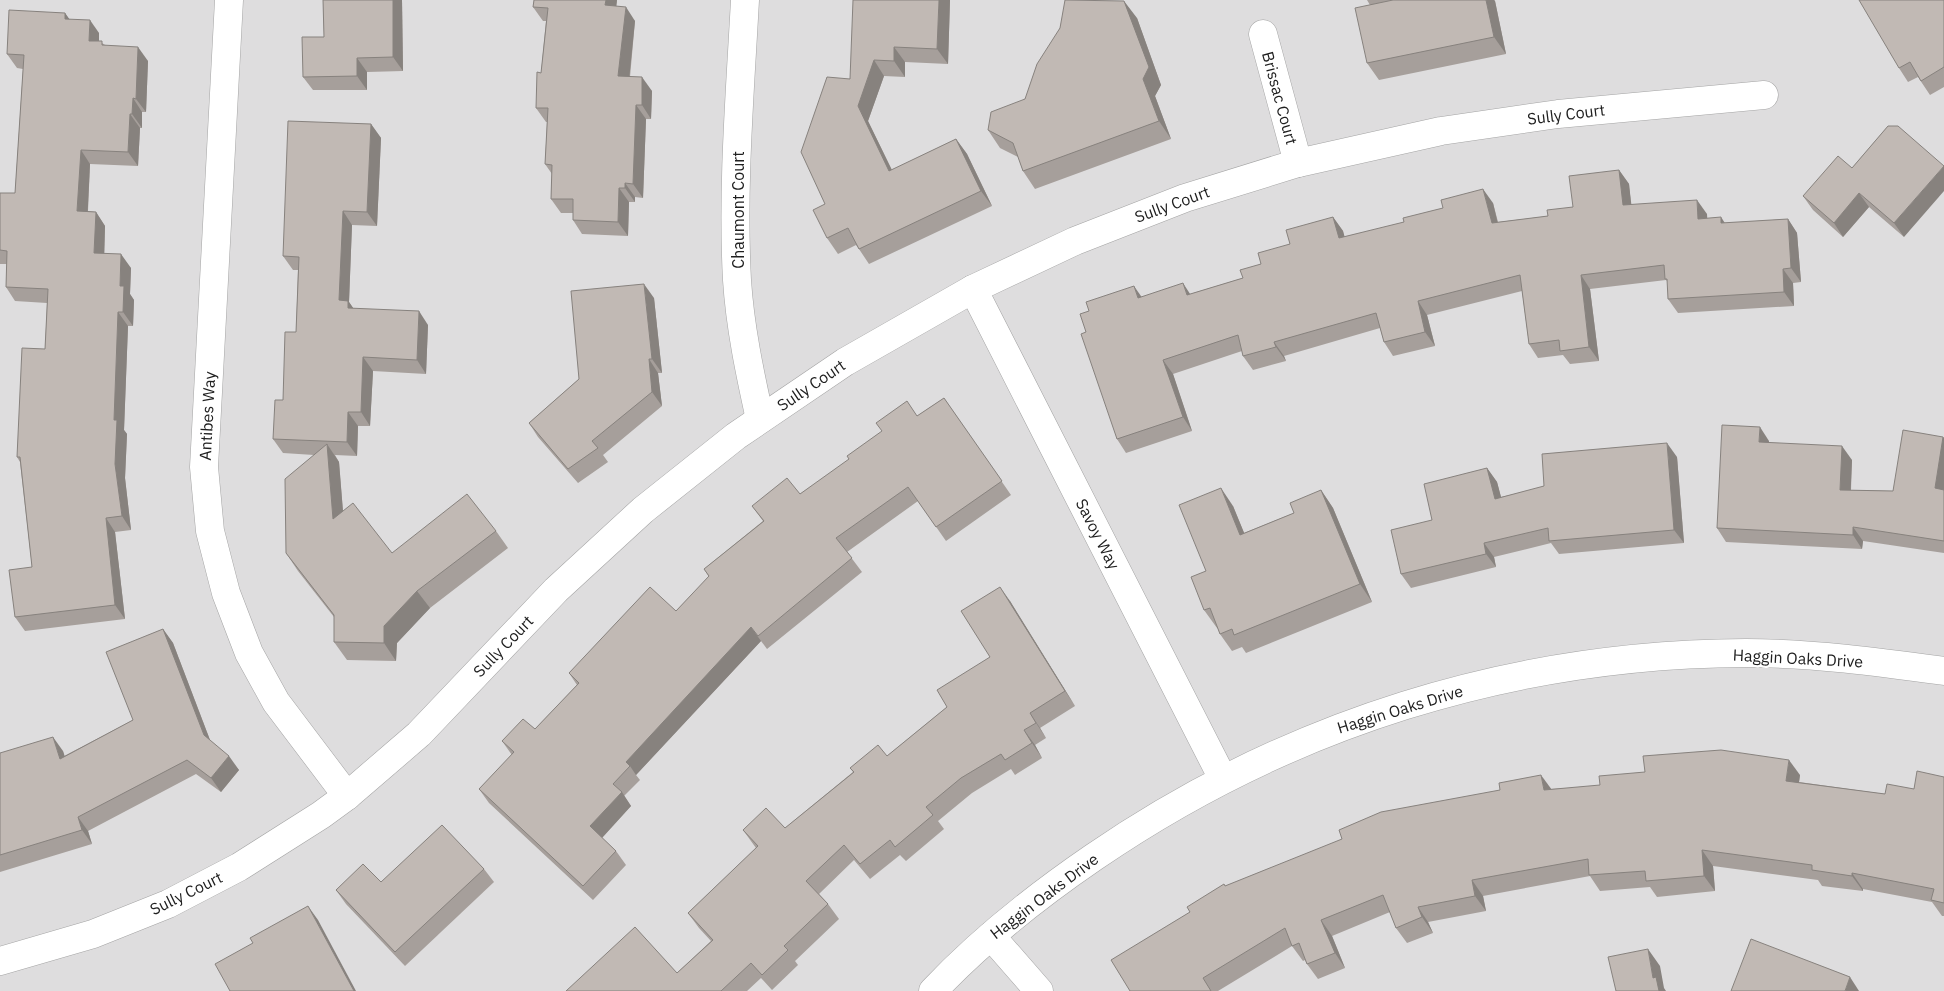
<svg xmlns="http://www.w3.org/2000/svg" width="1944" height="991" font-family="'IBM Plex Sans',sans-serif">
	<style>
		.residential { fill: #deddde }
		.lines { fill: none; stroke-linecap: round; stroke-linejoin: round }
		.minor-casing { stroke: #a4a4a4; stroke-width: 29 }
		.tertiary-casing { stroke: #a4a4a4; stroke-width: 29 }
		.minor { stroke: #fff; stroke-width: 28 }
		.tertiary { stroke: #fff; stroke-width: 28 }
		.wall { fill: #a69f9b }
		.shaded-wall { fill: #87827e }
		.building { fill: #c1b9b4; stroke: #87827e }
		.labels { text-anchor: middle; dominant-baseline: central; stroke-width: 4.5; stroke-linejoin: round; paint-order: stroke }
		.street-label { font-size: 16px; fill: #202020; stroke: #fff }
	</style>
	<rect width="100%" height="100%" fill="#f1ede7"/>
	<rect class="residential" x="0" y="0" width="1944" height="991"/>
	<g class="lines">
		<g class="minor-casing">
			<g id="minor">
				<path d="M229 0 204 467 210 531 226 593 249 653 276 702 347 796"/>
				<path d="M745 0C740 93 732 187 737 280 740 327 750 374 760 419"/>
				<path d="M1263 34 1298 163"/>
				<path d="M973 289 1223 779"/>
				<path d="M991 936 1039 991"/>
				<path d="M0 961 93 934 168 904 239 867 321 815 347 796 419 734 556 590 643 510 736 436 845 362 973 289 1075 241 1185 198 1298 163 1441 131 1558 114 1764 95"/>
			</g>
		</g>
		<g class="tertiary-casing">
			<path id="tertiary" d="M933 991C981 940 1037 896 1094 857 1288 724 1511 654 1746 653 1812 653 1878 662 1944 671"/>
		</g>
		<use href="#minor" class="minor"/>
		<use href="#tertiary" class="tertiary"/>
	</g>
	<g class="wall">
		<path d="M323 0H402L403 71 367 72V90H313L303 77 324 37Z"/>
		<path d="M534 0H617L616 6 635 21 630 77 652 91 651 119H646L643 198 635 197V202H629L628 236 582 234 573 220V213H561L551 199 552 174 545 164 547 122H546L536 108 541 73 546 21H543L533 7Z"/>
		<path d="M950 0 948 64 905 62V77L884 76 868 121 892 170 956 139 967 154 992 206 869 264 859 249 856 245 838 254 827 238 825 204 850 79Z"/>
		<path d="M1367 0H1494L1495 1 1506 54 1379 80 1367 63 1370 5Z"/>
		<path d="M1944 0V87L1930 95 1918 77 1908 82 1899 68Z"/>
		<path d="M65 13 69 19 99 33V41L105 45 148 61 146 112H142V128H140L138 166 90 164 88 211 96 212 105 226 104 253 131 268 130 294 134 300 133 326H128L124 430 127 434 125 478 131 530 115 532 125 619 25 631 15 617 32 567 20 462 17 457 45 349 47 303 15 301 6 287 7 264H0V193H15L23 69 17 68 7 54Z"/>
		<path d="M1137 18 1161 85 1155 96 1171 139 1035 189 1023 171 1018 157 1000 148 988 130 1025 99 1060 28Z"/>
		<path d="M371 124 381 138 377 226 352 225 349 302 353 308 428 325 426 374 373 371 370 426H358L357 456 335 455 339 462 343 511 392 553 496 531 508 548 430 608 397 643 396 661 347 660 334 642V617L298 571 286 553 314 455 283 453 273 439 283 400 296 332 298 270H293L283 256Z"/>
		<path d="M1888 126 1904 237 1869 207 1843 237 1813 210 1803 196 1852 168Z"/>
		<path d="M1619 170 1629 184 1631 205 1707 214V218L1725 223 1788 219 1797 233 1801 282 1793 283 1794 306 1678 313 1668 299V282L1666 280 1590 289 1599 361 1570 364 1563 355 1538 358 1529 344 1522 291 1427 315 1435 346 1393 356 1384 342 1380 328 1284 356 1286 361 1253 370 1243 356 1242 351 1173 374 1192 431 1126 453 1117 439 1086 332 1142 297 1190 294 1243 278 1261 264 1290 244 1333 217 1343 231 1344 237 1493 203 1498 222 1548 216 1573 207Z"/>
		<path d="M654 298 662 373H658L662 406 603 455 608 462 578 483 538 437 529 423 579 379Z"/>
		<path d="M944 398 1011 495 946 541 918 501 847 552 862 572 767 649 761 641 636 775 640 780 624 796 631 806 602 838 616 851 626 865 593 900 489 803 479 789 512 755 502 741 535 729 577 685 569 673 676 611 709 577 704 569 763 521 752 506 800 494Z"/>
		<path d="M1943 437 1944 438V553L1863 541 1862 549 1726 542 1717 528 1769 441V443L1852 460 1851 490 1893 491Z"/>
		<path d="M1677 457 1684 543 1559 554 1551 543 1494 557 1496 567 1411 588 1401 574 1432 520 1487 468 1497 482 1501 497Z"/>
		<path d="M1321 490 1333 508 1372 602 1246 653 1242 647 1232 651 1220 634 1217 627V628L1204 610 1206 571 1233 506 1244 533 1294 513Z"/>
		<path d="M1010 601 1075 706 1040 728 1046 738 1035 745 1042 758 1015 775 1011 769 972 793 938 821 944 829 906 861 900 855 870 879 854 860 819 894 828 904 839 919 795 961 798 965 772 990 761 978 747 991H566L677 973 711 941 699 928 688 913 756 848 743 830 785 828 853 772 850 768 887 756 947 707 990 657Z"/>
		<path d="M163 629 173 643 210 740 239 770 221 792 196 774 88 831 92 844 0 872V753L63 751 64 756 133 720Z"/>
		<path d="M1800 775 1799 782 1885 794 1914 789 1944 777V916H1942L1932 902 1863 889V891L1822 886 1818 880 1713 866 1715 891 1657 897 1650 887 1600 891 1590 876 1483 896 1486 911 1428 922 1433 933 1407 943 1396 928 1390 912 1332 936 1345 968 1318 979 1307 964 1305 960 1303 961 1292 946 1218 991H1130L1190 912 1225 886 1551 789Z"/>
		<path d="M484 869 494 882 405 966 346 904 336 890 381 882Z"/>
	</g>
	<g class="shaded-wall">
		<path d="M393 0H402L403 71 393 57Z"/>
		<path d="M606 0H617L615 19 605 5Z"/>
		<path d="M939 0H950L948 64 937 49Z"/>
		<path d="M1486 0H1494L1495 1 1506 54 1494 37Z"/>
		<path d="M1124 1 1137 18 1161 85 1155 96 1171 139 1159 121 1143 79Z"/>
		<path d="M626 7 635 21 628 90 618 76Z"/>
		<path d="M65 13 75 27 65 19Z"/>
		<path d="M90 20 99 33V55L89 41Z"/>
		<path d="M138 47 148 61 146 112 136 99Z"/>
		<path d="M894 47 905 62V77L894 61Z"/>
		<path d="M357 58 367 72V90L357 76Z"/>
		<path d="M874 60 884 76 868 121 900 187 889 171 858 106Z"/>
		<path d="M642 77 652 91 651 119 642 105Z"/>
		<path d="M133 98 142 112V128L132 114Z"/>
		<path d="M636 105 646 119 643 198 633 184Z"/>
		<path d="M130 114 140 128 138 166 128 152Z"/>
		<path d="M371 124 381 138 377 226 367 212Z"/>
		<path d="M956 139 967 154 992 206 981 191Z"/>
		<path d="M81 150 90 164 87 225 77 211Z"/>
		<path d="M1944 166V191L1904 237 1894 223Z"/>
		<path d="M1619 170 1629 184 1633 219 1623 205Z"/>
		<path d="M625 183 635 197V202L625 188Z"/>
		<path d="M619 188 629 202 628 236 618 222Z"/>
		<path d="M1483 189 1493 203 1501 237 1492 223Z"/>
		<path d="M1859 193 1869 207 1843 237 1834 223Z"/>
		<path d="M1697 200 1707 214 1708 233 1698 219Z"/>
		<path d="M343 211 352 225 349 302 358 315V322L339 300Z"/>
		<path d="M96 212 105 226 104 267 94 253Z"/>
		<path d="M1333 217 1343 231 1349 252 1339 238Z"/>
		<path d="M1721 217 1730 231 1721 223Z"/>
		<path d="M1788 219 1797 233 1801 282 1791 268Z"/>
		<path d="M121 254 131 268 130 294 134 300 133 326 123 312 120 286Z"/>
		<path d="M1783 269 1793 283 1794 306 1784 292Z"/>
		<path d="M1581 275 1590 289 1599 361 1589 347Z"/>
		<path d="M1183 283 1192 297 1187 295Z"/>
		<path d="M644 284 654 298 662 373 652 359Z"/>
		<path d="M1134 286 1143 299 1138 298Z"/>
		<path d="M1418 301 1427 315 1435 346 1425 332Z"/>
		<path d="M419 311 428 325 426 374 417 360Z"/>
		<path d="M118 312 128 326 124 430 127 434 125 478 131 530 122 516 115 464 114 420Z"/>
		<path d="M1274 342 1284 356 1286 361 1276 347Z"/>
		<path d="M363 357 373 371 370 426 361 412Z"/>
		<path d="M649 359 658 373 662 406 652 392Z"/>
		<path d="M1163 360 1173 374 1192 431 1183 417Z"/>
		<path d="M348 412 358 426 357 456 347 442Z"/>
		<path d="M1760 427 1769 441 1768 456 1759 442Z"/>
		<path d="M1943 437 1944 438V501L1935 488Z"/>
		<path d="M1667 443 1677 457 1684 543 1674 530Z"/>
		<path d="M327 444 339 462 345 537 333 519Z"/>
		<path d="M1842 446 1852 460 1850 504 1840 490Z"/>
		<path d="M1487 468 1497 482 1505 512 1495 499Z"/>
		<path d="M1221 488 1233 506 1252 552 1240 535Z"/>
		<path d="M1321 490 1333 508 1372 602 1360 584Z"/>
		<path d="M106 518 115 532 125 619 115 605Z"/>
		<path d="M1853 527 1863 541 1862 549 1853 535Z"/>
		<path d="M1484 543 1494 557 1496 567 1486 554Z"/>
		<path d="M1000 587 1010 601 1075 706 1065 691Z"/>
		<path d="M417 591 430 608 397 643 396 661 384 643V626Z"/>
		<path d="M751 627 761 641 636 775 630 766 626 762Z"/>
		<path d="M163 629 173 643 213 748 204 735Z"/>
		<path d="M1030 713 1040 728 1046 738 1036 723Z"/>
		<path d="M1024 730 1035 745 1042 758 1032 743Z"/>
		<path d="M53 737 63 751 70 772 60 759Z"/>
		<path d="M229 756 239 770 221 792 211 778Z"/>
		<path d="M1789 760 1800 775 1797 796 1786 781Z"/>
		<path d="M1541 775 1552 790H1544Z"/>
		<path d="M622 792 631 806 600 840 590 826Z"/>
		<path d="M78 817 88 831 92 844 82 830Z"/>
		<path d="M1702 850 1713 866 1715 891 1704 876Z"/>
		<path d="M1852 873 1863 889V891L1852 876Z"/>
		<path d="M1472 880 1483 896 1486 911 1475 896Z"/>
		<path d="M308 906 318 920 356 991H354Z"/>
		<path d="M1418 907 1428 922 1433 933 1422 917Z"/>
		<path d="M1321 920 1332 936 1345 968 1335 953Z"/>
		<path d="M1648 949 1660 966 1664 988 1666 991H1659L1653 978Z"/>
		<path d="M1850 977 1859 991H1845Z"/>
	</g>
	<g class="building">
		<path d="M323 0H393V57L357 58V76L303 77 302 37H324Z"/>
		<path d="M534 0H606L605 5 626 7 618 76 642 77V105H636L633 184 625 183V188H619L618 222 573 220V199H551L552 165 545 164 548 108H536L537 72 541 73 548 8 533 7Z"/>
		<path d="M853 0H939L937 49 894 47V61L874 60 858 106 889 171 956 139 981 191 859 249 848 228 827 238 813 210 825 204 801 152 827 77 850 79Z"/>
		<path d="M1065 0 1124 1 1149 67 1143 79 1159 121 1023 171 1013 143 988 130 991 112 1025 99 1037 64 1060 28Z"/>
		<path d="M1393 0H1486L1494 37 1367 63 1355 8Z"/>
		<path d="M1859 0H1944V67L1921 81 1910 62 1899 68Z"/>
		<path d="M9 10 65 13V19L90 20 89 41H102V45L138 47 136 99 133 98 132 114H130L128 152 81 150 77 211 96 212 94 253 121 254 120 286H124L123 312H118L114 420H117L115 464 122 516 106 518 115 605 15 617 9 570 32 567 20 457H17L22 348 45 349 48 289 6 287 7 251 0 250V193H15L24 55 7 54Z"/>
		<path d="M288 121 371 124 367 212 343 211 339 300 348 301V308L419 311 417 360 363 357 361 412H348L347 442 273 439 275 400H283L285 332H296L299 257 283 256Z"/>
		<path d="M1888 126H1898L1944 166 1894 223 1859 193 1834 223 1803 196 1838 156 1852 168Z"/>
		<path d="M1619 170 1623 205 1697 200 1698 219 1721 217V223L1788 219 1791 268 1783 269 1784 292 1668 299 1667 279H1665L1664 265 1581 275 1589 347 1560 351 1559 340 1529 344 1520 275 1418 301 1425 332 1384 342 1376 313 1274 342 1276 347 1243 356 1238 335 1163 360 1183 417 1117 439 1081 334 1086 332 1080 314 1089 311 1086 302 1134 286 1138 298 1183 283 1187 295 1243 278 1240 270 1261 264 1258 253 1290 244 1286 230 1333 217 1339 238 1404 222 1403 218 1443 208 1441 200 1483 189 1492 223 1548 216 1547 210 1573 207 1569 176Z"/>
		<path d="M644 284 652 359H649L652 392 592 441 598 448 568 469 529 423 579 379 571 291Z"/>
		<path d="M944 398 1002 481 936 527 908 487 836 538 852 558 758 636 751 627 626 762 630 766 613 784 622 792 590 826 616 851 583 886 479 789 514 752 502 741 523 719 535 729 579 683 569 673 650 587 676 611 709 576 704 569 764 521 752 506 787 478 800 494 849 459 847 456 882 431 876 423 907 401 917 416Z"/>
		<path d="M1722 425 1760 427 1759 442 1842 446 1840 490 1893 491 1903 430 1943 437 1935 488 1944 490V541L1853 527V535L1717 528Z"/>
		<path d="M1667 443 1674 530 1549 541 1548 528 1484 543 1486 554 1401 574 1391 530 1432 520 1424 484 1487 468 1495 499 1544 486 1542 454Z"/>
		<path d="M327 444 333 519 353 503 392 553 467 494 496 531 417 591 384 626V643L334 642V615L286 553 285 479Z"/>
		<path d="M1221 488 1240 535 1294 513 1290 503 1321 490 1360 584 1234 635 1232 629 1220 634 1210 608 1204 610 1191 577 1206 571 1179 505Z"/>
		<path d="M1000 587 1065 691 1030 713 1036 723 1024 730 1032 743 1005 760 1001 754 961 778 926 807 933 815 895 847 890 840 860 864 844 845 806 881 828 904 784 946 788 950 762 975 751 963 721 991H566L635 927 677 973 713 940 688 913 758 846 743 830 766 808 785 828 854 772 850 768 878 745 887 756 947 707 937 690 990 657 961 611Z"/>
		<path d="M163 629 204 735 229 756 211 778 187 760 78 817 82 830 0 855V753L53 737 60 759 133 720 106 652Z"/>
		<path d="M1721 750 1789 760 1786 781 1885 794 1887 784 1914 789 1917 771 1944 777V903L1931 900 1934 889 1852 873V876L1812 870V865L1702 850 1704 876 1646 881 1645 871 1589 875 1588 859 1472 880 1475 896 1418 907 1422 917 1396 928 1383 895 1321 920 1335 953 1307 964 1299 943 1292 946 1285 928 1203 978 1211 991H1130L1111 960 1190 912 1187 907 1224 884 1225 886 1342 839 1339 830 1381 812 1500 790 1499 783 1541 775 1544 790 1600 785 1599 776 1645 772 1643 756Z"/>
		<path d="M442 825 484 869 395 952 336 890 363 864 381 882Z"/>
		<path d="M308 906 354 991H230L215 964 253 943 250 938Z"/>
		<path d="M1751 939 1850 977 1845 991H1731Z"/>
		<path d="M1648 949 1653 978 1656 977 1659 991H1616L1608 957Z"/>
	</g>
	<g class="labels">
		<g class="street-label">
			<text transform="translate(1280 98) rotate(75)">Brissac Court</text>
			<text transform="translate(1566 114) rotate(-7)">Sully Court</text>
			<text transform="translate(1172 204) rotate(-20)">Sully Court</text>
			<text transform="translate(738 210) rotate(-90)">Chaumont Court</text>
			<text transform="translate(811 385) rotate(-34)">Sully Court</text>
			<text transform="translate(207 416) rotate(-87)">Antibes Way</text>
			<text transform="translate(1098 534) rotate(63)">Savoy Way</text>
			<text transform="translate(503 646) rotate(-46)">Sully Court</text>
			<text transform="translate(1798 658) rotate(3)">Haggin Oaks Drive</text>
			<text transform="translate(1400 709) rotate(-17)">Haggin Oaks Drive</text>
			<text transform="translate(186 893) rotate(-26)">Sully Court</text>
			<text transform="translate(1044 896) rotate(-37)">Haggin Oaks Drive</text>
		</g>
	</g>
</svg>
